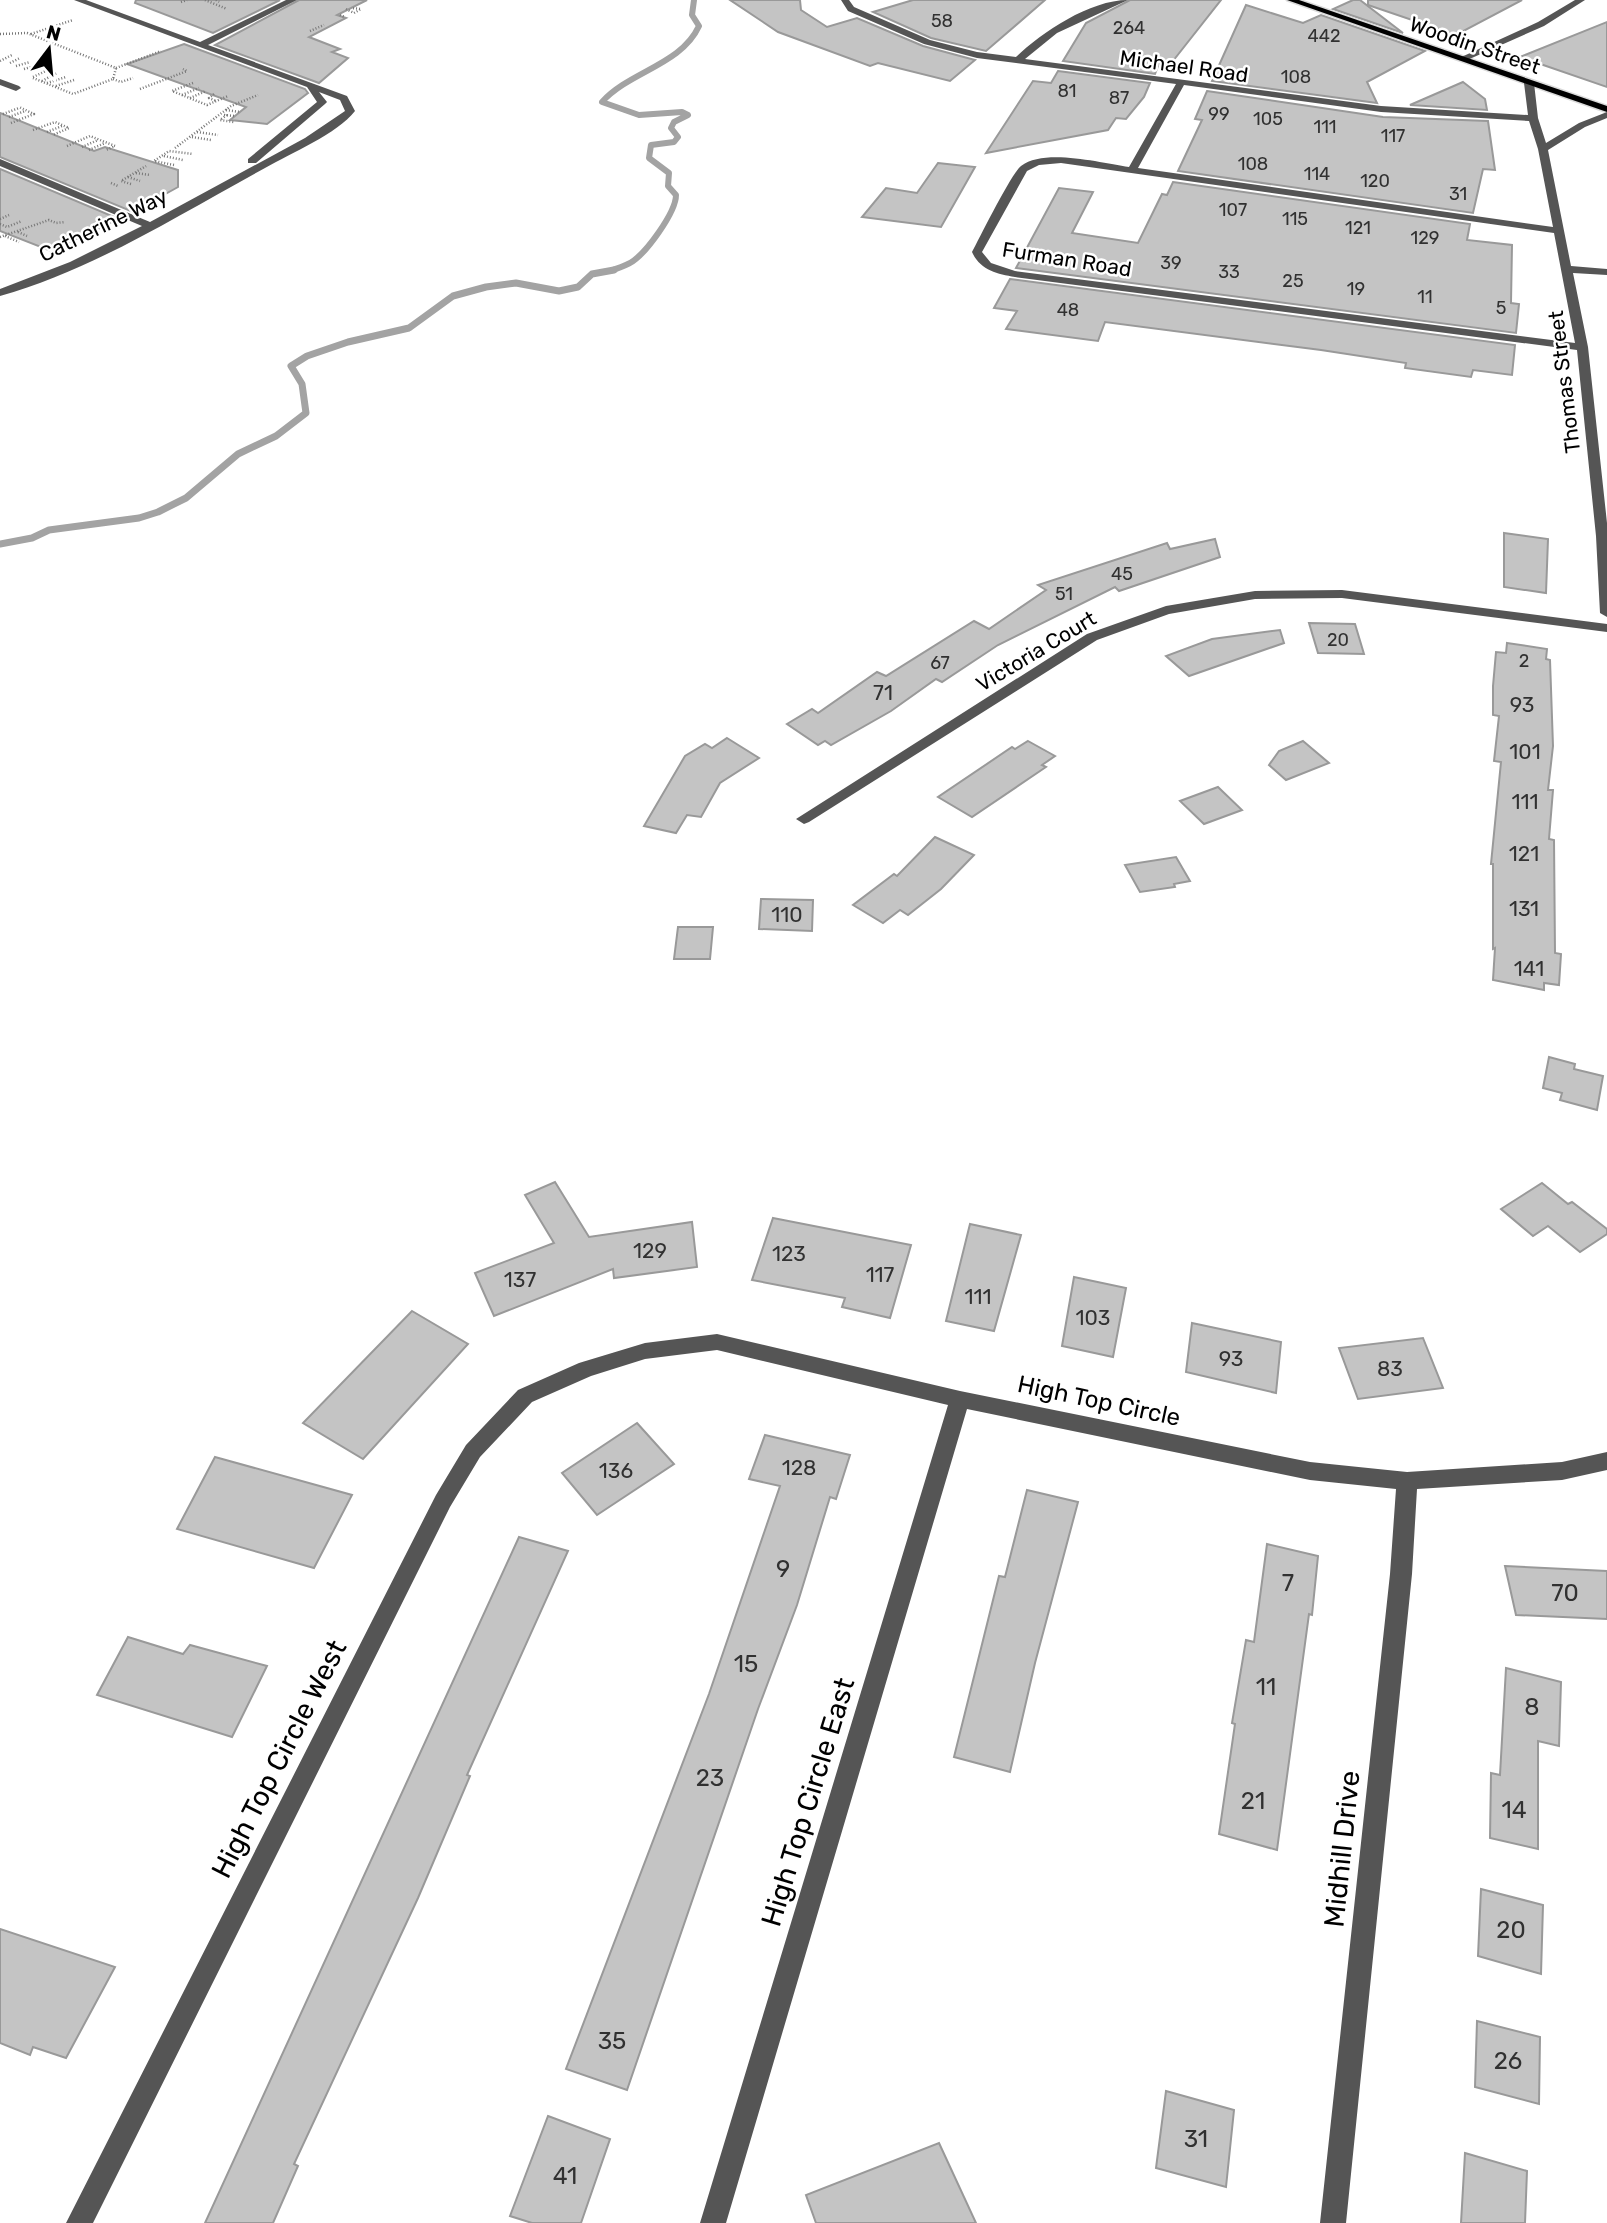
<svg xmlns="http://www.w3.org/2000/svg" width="1607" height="2223" font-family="Rubik,sans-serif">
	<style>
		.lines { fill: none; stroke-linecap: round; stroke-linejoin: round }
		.stream-far1 { stroke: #a3a3a3; stroke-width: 6 }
		.stream { stroke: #a3a3a3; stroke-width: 7 }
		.building { fill: #c4c4c4; stroke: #999; stroke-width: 2 }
		.major-casing { stroke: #dbdbdb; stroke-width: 3 }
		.path { stroke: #777; stroke-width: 2.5; stroke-dasharray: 1 2; stroke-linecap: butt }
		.minor { fill: #555; fill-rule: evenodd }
		.major { fill: #000; fill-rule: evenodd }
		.labels { text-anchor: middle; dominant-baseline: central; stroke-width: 5; stroke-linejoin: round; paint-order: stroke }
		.far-number-label { font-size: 18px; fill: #313131 }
		.far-street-label { font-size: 21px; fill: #000; stroke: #fff }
		.number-label { font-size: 21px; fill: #313131 }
		.street-label { font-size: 24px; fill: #000; stroke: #fff }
		.near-number-label { font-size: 24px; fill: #313131 }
		.near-street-label { font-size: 28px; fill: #000; stroke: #fff }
	</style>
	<rect width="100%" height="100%" fill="#fff"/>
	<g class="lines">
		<path class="stream-far1" d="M610 271C616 269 624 266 630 263 646 254 676 212 676 195L668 186 669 173 649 158 651 145 674 142 678 137 671 128 674 122 688 115 682 112 639 115 602 102C630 71 681 65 699 26L692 15 694 0"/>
		<path class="stream" d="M0 544 32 538 49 530 139 518 158 512 186 498 238 454 276 436 306 413 302 384 291 366 307 356 348 342 409 328 453 296 486 287 516 283 559 291 578 287 592 274 614 270"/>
	</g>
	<g class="building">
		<path d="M136 0H280L213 33 135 3Z"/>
		<path d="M299 0H367L337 15 346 18 309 37 340 49 332 52 348 58 319 83 215 45Z"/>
		<path d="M730 0H800L801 10 827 27 857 18 923 46 975 60 950 81 878 63 870 66 778 32Z"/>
		<path d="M913 0H1045L986 51 931 38 873 12Z"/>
		<path d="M1130 0H1221L1169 66 1159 64 1155 74 1063 61 1086 23Z"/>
		<path d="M1353 0H1360L1403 33 1333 9Z"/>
		<path d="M1368 0H1522L1456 35 1368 5Z"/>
		<path d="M1246 5 1303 23 1321 15 1425 51 1367 82 1377 103 1212 81Z"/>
		<path d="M1607 22V87L1520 57Z"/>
		<path d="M184 44 305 89 308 93 267 124 230 120 246 107 127 64Z"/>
		<path d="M1058 71 1150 83 1144 97 1126 119 1116 118 1108 130 986 153 1033 81 1051 83Z"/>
		<path d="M1463 82 1485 99 1487 110 1410 105Z"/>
		<path d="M1207 91 1383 117 1488 121 1495 170 1483 169 1473 213 1178 171 1202 120 1195 119Z"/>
		<path d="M0 113 94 151 105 147 178 170V187L133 212 0 157Z"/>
		<path d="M938 163 975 167 941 227 862 217 886 188 917 193Z"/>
		<path d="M0 169 119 219 51 251 0 231Z"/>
		<path d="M1173 182 1470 224 1467 240 1512 245 1511 303 1519 304 1516 333 1016 268 1059 188 1093 192 1072 233 1138 243 1162 194 1167 195Z"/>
		<path d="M1010 279 1515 345 1512 375 1473 370 1471 377 1405 368 1406 363 1321 350 1105 322 1098 341 1006 329 1017 311 994 308Z"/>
		<path d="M1504 533 1548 539 1546 593 1504 587Z"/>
		<path d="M1215 539 1220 557 1119 591 1115 587 998 645 942 682 936 679 891 711 831 745 825 741 818 745 787 724 812 709 818 713 877 672 886 676 974 621 989 629 1046 590 1038 585 1167 543 1170 549Z"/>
		<path d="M1309 623 1355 624 1364 654 1318 653Z"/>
		<path d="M1280 630 1284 643 1189 676 1166 656 1212 639Z"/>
		<path d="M1507 643 1547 649 1546 659 1550 660 1553 746 1548 790H1553L1549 839 1554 840 1555 953 1561 954 1559 985 1544 983V990L1493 980 1495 948 1493 949V864H1491L1501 762 1494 761 1499 716 1493 715V686L1496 652 1506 653Z"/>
		<path d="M727 738 759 758 720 783 701 817 687 815 676 833 644 826 685 756 705 744 712 748Z"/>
		<path d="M1028 741 1055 756 1042 765 1046 767 972 817 938 797 1012 747 1015 749Z"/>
		<path d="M1303 741 1329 763 1286 780 1269 765 1279 751Z"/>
		<path d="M1218 787 1242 810 1204 824 1180 801Z"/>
		<path d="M935 837 974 855 941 889 908 915 900 910 883 923 853 905 894 874 897 876Z"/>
		<path d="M1176 857 1190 881 1174 884 1175 887 1140 892 1125 865Z"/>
		<path d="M761 899 813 900 812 931 759 929Z"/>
		<path d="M678 927H713L710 959H674Z"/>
		<path d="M1549 1057 1575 1064 1574 1069 1603 1076 1597 1110 1560 1100 1562 1093 1543 1088Z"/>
		<path d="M555 1182 589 1237 692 1222 697 1267 614 1278 613 1269 494 1316 475 1273 554 1243 525 1195Z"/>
		<path d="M1542 1183 1568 1204 1572 1202 1607 1229V1234L1580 1252 1548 1226 1533 1236 1501 1209Z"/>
		<path d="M773 1218 911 1245 890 1318 842 1307 845 1298 752 1280Z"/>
		<path d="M970 1224 1021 1235 994 1331 946 1321Z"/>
		<path d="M1074 1277 1126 1288 1113 1357 1062 1346Z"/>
		<path d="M412 1311 468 1344 363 1459 303 1423Z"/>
		<path d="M1192 1323 1281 1342 1276 1393 1186 1372Z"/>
		<path d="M1423 1338 1443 1388 1358 1399 1339 1348Z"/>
		<path d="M637 1423 674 1464 597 1515 562 1473Z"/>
		<path d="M765 1435 850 1455 836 1499 830 1497 797 1605 758 1709 627 2090 566 2069 709 1694 780 1486 749 1479Z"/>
		<path d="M215 1457 352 1495 314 1568 177 1529Z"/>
		<path d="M1027 1490 1078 1502 1035 1663 1010 1772 954 1757 999 1576 1005 1577Z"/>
		<path d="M519 1537 568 1551 467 1775 470 1776 418 1898 294 2164 298 2166 273 2223H205Z"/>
		<path d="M1267 1544 1318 1556 1312 1615 1309 1614 1277 1850 1219 1834 1235 1724 1232 1723 1246 1640 1254 1642Z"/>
		<path d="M1505 1566 1607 1571V1619L1516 1615Z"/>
		<path d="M128 1637 183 1654 190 1645 267 1666 232 1737 97 1695Z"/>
		<path d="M1506 1668 1561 1682 1559 1746 1538 1741V1849L1490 1838 1491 1773 1500 1775Z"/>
		<path d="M1481 1889 1543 1905 1541 1974 1478 1956Z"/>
		<path d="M0 1929 115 1967 66 2058 33 2047 30 2055 0 2043Z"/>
		<path d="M1477 2021 1540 2037 1539 2104 1475 2087Z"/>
		<path d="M1166 2091 1234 2110 1226 2187 1156 2168Z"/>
		<path d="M548 2116 610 2139 581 2223H532L510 2216Z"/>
		<path d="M939 2143 976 2223H816L806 2195Z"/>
		<path d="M1465 2153 1527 2171 1525 2223H1461Z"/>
	</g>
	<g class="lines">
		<g class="major-casing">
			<path id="major" d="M1287 0H1299L1607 106V112Z"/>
		</g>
		<g class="path">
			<path d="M205 0 227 9"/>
			<path d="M216 0 219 2"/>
			<path d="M181 2 187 0"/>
			<path d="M346 9 354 13 361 9 351 8"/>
			<path d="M340 15 345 17"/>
			<path d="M310 31 324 25"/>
			<path d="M0 34 27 33 116 68 113 79 73 94 33 78"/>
			<path d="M31 34 73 20"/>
			<path d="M0 61 12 55"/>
			<path d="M10 63 20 58"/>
			<path d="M16 66 30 62"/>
			<path d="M116 68 161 51"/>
			<path d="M24 69 38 65"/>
			<path d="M33 77 48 70"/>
			<path d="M113 79 121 82 133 78"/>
			<path d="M42 81 57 73"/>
			<path d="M47 83 66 77"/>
			<path d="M193 83 172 91 207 105 228 96"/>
			<path d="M56 86 74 80"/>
			<path d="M140 89 187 71 183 69"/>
			<path d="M214 94 209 98 216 101"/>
			<path d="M182 95 199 88"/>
			<path d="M190 98 206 91"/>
			<path d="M226 110 240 112"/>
			<path d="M3 114 19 108"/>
			<path d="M224 115 235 116"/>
			<path d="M227 115 220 120 234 122"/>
			<path d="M9 117 25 111"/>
			<path d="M11 123 34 114 19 107"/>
			<path d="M33 130 55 122 69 128 53 135"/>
			<path d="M47 132 62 126"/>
			<path d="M197 132 218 135"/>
			<path d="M192 137 211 140"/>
			<path d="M67 146 90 136 115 146 106 150"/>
			<path d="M82 147 98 140"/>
			<path d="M175 148 231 106 258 95"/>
			<path d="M89 150 105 143"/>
			<path d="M164 156 183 160"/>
			<path d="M174 165 154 161 169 151 193 154"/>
			<path d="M136 173 150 175"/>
			<path d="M128 177 140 181"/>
			<path d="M111 183 118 186"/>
			<path d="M131 184 121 181 146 166"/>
			<path d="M0 219 9 215"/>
			<path d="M0 224 7 227 22 221"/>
			<path d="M18 232 27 236"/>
			<path d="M5 236 19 242"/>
			<path d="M0 237 49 220 56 223 65 222"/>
		</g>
		<g class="minor">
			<path d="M74 0H86L200 42 286 0H297L208 45 347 96 355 111C337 134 291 153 265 168 180 214 93 270 0 296V289L70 262 142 226 0 166V159L150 222 305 138 345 111 340 100 319 92 327 102 325 104 256 163H248V159L317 102 307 87Z"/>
			<path d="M841 0H849L854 7 930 40 977 52 1016 57C1042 32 1090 0 1128 0L1057 33 1025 59 1381 106 1528 115 1524 83 1529 80 1534 83 1538 118 1546 143 1579 123 1607 112V118L1585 127 1548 150 1571 266 1607 269V275L1573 273 1588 347 1607 523V617L1600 613 1596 536 1577 350 1015 277C997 274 980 270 972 252 980 237 1011 174 1021 166 1045 148 1100 163 1129 167L1176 84 977 58 924 44 848 11ZM1184 85 1381 112 1529 121 1538 149 1553 227 1138 168ZM1061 163 1554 233 1575 343 1015 271 991 263 982 252 1027 171 1039 165Z"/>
			<path d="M1575 0H1585L1544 26 1465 61 1457 59 1538 22Z"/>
			<path d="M0 79 19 86 21 88 16 91 0 85Z"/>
			<path d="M1342 590 1607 624V632L1342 598 1255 599 1169 614 1097 640 809 822 804 824 796 819 1087 634 1166 606 1255 591Z"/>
			<path d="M717 1334 960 1391 1310 1462 1407 1472 1562 1462 1607 1452V1470L1562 1480 1417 1489 1412 1574 1346 2223H1320L1390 1574 1396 1489 1310 1480 967 1409 726 2223H700L948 1405 717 1350 645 1359 591 1376 532 1402 480 1457 450 1507 93 2223H66L436 1495 466 1445 518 1390 579 1363 645 1343Z"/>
		</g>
		<use href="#major" class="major"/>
	</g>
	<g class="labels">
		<g class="far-number-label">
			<text x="942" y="21">58</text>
			<text x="1129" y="28">264</text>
			<text x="1324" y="36">442</text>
			<text x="1296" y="77">108</text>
			<text x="1067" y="91">81</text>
			<text x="1119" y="98">87</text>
			<text x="1219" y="114">99</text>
			<text x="1268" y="119">105</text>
			<text x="1325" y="127">111</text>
			<text x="1393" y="136">117</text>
			<text x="1253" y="164">108</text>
			<text x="1317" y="174">114</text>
			<text x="1375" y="181">120</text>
			<text x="1458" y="194">31</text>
			<text x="1233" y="210">107</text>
			<text x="1295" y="219">115</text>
			<text x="1358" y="228">121</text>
			<text x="1425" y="238">129</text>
			<text x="1171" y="263">39</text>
			<text x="1229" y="272">33</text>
			<text x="1293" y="281">25</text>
			<text x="1356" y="289">19</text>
			<text x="1425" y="297">11</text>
			<text x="1501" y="308">5</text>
			<text x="1068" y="310">48</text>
			<text x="1122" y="574">45</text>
			<text x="1064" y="594">51</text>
			<text x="1338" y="640">20</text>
			<text x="1524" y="661">2</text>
			<text x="940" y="663">67</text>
		</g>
		<g class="far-street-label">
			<text transform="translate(1475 45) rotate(19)">Woodin Street</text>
			<text transform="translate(1184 66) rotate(8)">Michael Road</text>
			<text transform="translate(103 225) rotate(-26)">Catherine Way</text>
			<text transform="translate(1067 259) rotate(9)">Furman Road</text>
			<text transform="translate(1564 382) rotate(-97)">Thomas Street</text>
			<text transform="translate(1036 651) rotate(-31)">Victoria Court</text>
		</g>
		<g class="number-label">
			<text x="883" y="692">71</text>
			<text x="1522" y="704">93</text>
			<text x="1525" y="751">101</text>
			<text x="1525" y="801">111</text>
			<text x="1524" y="853">121</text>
			<text x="1524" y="908">131</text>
			<text x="787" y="914">110</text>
			<text x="1529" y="968">141</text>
			<text x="650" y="1250">129</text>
			<text x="789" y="1253">123</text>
			<text x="880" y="1274">117</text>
			<text x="520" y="1279">137</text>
			<text x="978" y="1296">111</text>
			<text x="1093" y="1317">103</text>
			<text x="1231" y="1358">93</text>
			<text x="1390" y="1368">83</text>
			<text x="799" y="1467">128</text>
			<text x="616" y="1470">136</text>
		</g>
		<g class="street-label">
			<text transform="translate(1099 1401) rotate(12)">High Top Circle</text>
		</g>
		<g class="near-number-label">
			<text x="783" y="1569">9</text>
			<text x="1288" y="1583">7</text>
			<text x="1565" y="1593">70</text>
			<text x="746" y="1664">15</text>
			<text x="1266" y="1687">11</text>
			<text x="1532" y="1707">8</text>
			<text x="710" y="1778">23</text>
			<text x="1253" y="1801">21</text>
			<text x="1514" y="1810">14</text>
			<text x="1511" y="1930">20</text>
			<text x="612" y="2041">35</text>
			<text x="1508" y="2061">26</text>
			<text x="1196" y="2139">31</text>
			<text x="565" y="2176">41</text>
		</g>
		<g class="near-street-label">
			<text transform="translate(279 1759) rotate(-63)">High Top Circle West</text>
			<text transform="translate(808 1802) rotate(-73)">High Top Circle East</text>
			<text transform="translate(1342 1849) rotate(-84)">Midhill Drive</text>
		</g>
	</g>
	<g transform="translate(49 49) rotate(16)" stroke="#ffffff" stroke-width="5" paint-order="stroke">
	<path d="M0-5L12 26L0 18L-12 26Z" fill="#000000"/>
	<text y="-10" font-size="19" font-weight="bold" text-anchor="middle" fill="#000000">N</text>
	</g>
</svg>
